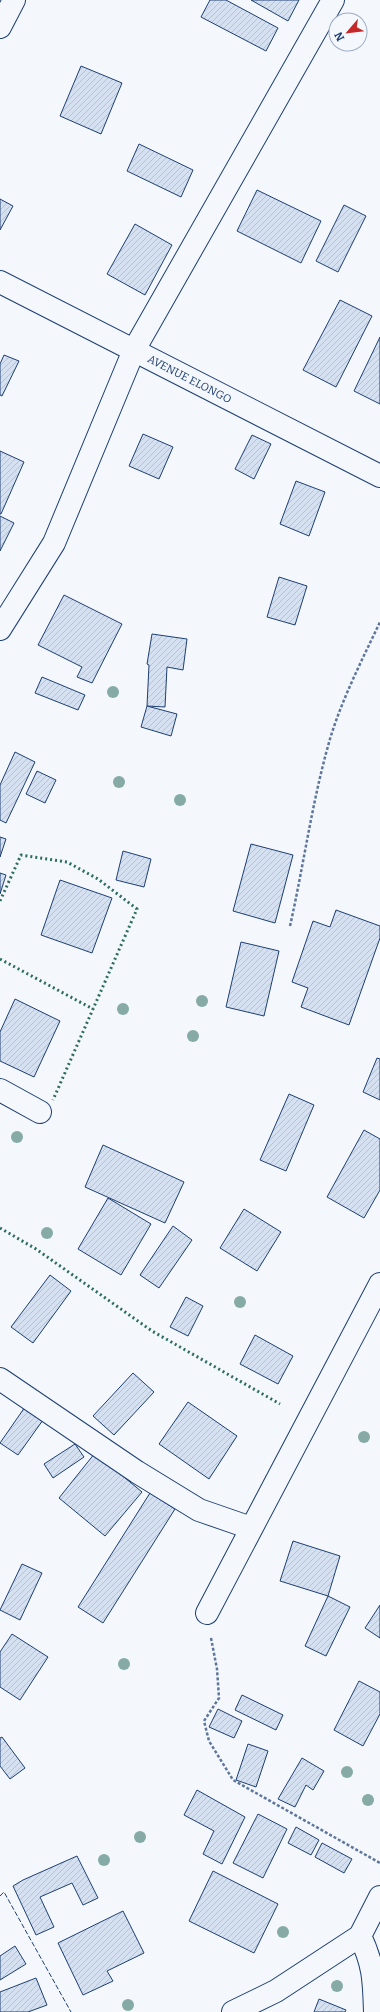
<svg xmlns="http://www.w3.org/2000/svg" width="380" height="2012" font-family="Bitter,serif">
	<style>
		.building { fill: url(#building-hatch); stroke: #1d3f73 }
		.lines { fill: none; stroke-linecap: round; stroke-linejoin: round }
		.minor-casing { stroke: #1d3f73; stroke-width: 24 }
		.path { stroke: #5e769c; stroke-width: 2.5; stroke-dasharray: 3 2; stroke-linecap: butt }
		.minor { stroke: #f4f7fb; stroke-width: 22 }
		.hedge { stroke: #2c6c60; stroke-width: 3; stroke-dasharray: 2 3; stroke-linecap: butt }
		.fence { stroke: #1d3f73; stroke-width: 1; stroke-dasharray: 5 2; stroke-linecap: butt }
		.tree { fill: #86aba6 }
		.labels { text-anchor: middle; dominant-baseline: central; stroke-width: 3; stroke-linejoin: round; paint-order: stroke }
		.street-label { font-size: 11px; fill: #1d3f73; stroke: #f4f7fb }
	</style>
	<defs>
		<pattern id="building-hatch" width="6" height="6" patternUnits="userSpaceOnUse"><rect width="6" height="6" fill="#d5e0f0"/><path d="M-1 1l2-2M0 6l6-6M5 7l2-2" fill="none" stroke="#b6c1d1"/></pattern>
	</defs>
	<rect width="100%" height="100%" fill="#f4f7fb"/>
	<g class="building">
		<path d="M210 0H226L278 28 266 51 201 17Z"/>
		<path d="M251 0H299L288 21Z"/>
		<path d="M81 66 122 83 101 134 60 116Z"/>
		<path d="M139 144 193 170 181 197 127 171Z"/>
		<path d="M257 190 321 221 301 263 237 231Z"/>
		<path d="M0 199 13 206 0 230Z"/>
		<path d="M344 205 366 216 338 272 316 261Z"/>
		<path d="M135 224 172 245 145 295 107 274Z"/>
		<path d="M340 300 372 316 336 387 303 370Z"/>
		<path d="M380 337V404L354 391Z"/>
		<path d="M4 355 19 361 2 396 0 395V364Z"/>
		<path d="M143 434 173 447 159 479 129 466Z"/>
		<path d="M252 435 271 444 254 479 235 469Z"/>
		<path d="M0 451 24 462 1 514H0Z"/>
		<path d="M296 481 325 492 309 536 280 524Z"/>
		<path d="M0 516 14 523 0 551Z"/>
		<path d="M279 577 307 586 295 625 267 617Z"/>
		<path d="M64 595 122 624 92 683 77 677 82 667 38 645Z"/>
		<path d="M152 634 187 639 183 670 167 667 165 707 147 706 149 665 147 664Z"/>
		<path d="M42 677 85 695 78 710 35 693Z"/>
		<path d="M147 706 177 714 171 736 141 727Z"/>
		<path d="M15 752 35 762 6 823 0 820V785Z"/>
		<path d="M37 771 56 780 45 803 26 794Z"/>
		<path d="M0 837 6 839 0 857Z"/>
		<path d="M251 844 293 855 275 923 233 911Z"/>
		<path d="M123 851 151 859 144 887 116 880Z"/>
		<path d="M0 873 6 875 0 894Z"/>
		<path d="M60 880 112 898 92 953 41 935Z"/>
		<path d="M336 910 380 926V938L349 1025 301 1007 308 988 292 982 313 921 330 927Z"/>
		<path d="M241 942 279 951 264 1016 226 1007Z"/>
		<path d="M15 999 60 1021 34 1077 0 1061V1032Z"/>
		<path d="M377 1058 380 1059V1100L363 1092Z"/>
		<path d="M289 1094 314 1105 286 1171 260 1160Z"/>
		<path d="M364 1130 380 1139V1190L364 1218 327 1197Z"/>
		<path d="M103 1145 184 1182 165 1223 85 1187Z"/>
		<path d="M108 1198 151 1224 121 1275 78 1249Z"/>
		<path d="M244 1209 281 1232 257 1271 220 1248Z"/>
		<path d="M173 1226 192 1240 159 1288 140 1275Z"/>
		<path d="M50 1275 71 1291 33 1343 11 1327Z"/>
		<path d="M186 1297 203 1306 188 1336 170 1327Z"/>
		<path d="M255 1335 293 1356 278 1384 240 1364Z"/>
		<path d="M133 1373 154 1392 114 1435 93 1416Z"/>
		<path d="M188 1402 237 1436 209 1479 159 1444Z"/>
		<path d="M25 1407 43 1420 18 1455 0 1443Z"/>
		<path d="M75 1444 84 1457 53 1478 44 1464Z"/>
		<path d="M95 1453 142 1492 105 1536 59 1498Z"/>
		<path d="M150 1493 175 1509 103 1623 78 1607Z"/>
		<path d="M293 1541 340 1556 328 1596 280 1581Z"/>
		<path d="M22 1564 42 1573 20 1620 0 1610Z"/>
		<path d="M328 1596 350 1607 326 1656 305 1646Z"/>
		<path d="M380 1605V1638L365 1628Z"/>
		<path d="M12 1634 48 1657 20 1700 0 1687V1652Z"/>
		<path d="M359 1681 380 1692V1714L363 1746 334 1730Z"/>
		<path d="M242 1695 283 1715 276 1730 235 1710Z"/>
		<path d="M218 1709 242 1721 234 1738 209 1727Z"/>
		<path d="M2 1737 25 1768 10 1779 0 1766V1738Z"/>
		<path d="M248 1744 268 1751 256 1787 236 1780Z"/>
		<path d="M302 1758 324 1771 313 1790 306 1785 295 1807 278 1799Z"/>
		<path d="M197 1790 245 1817 222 1864 203 1854 214 1831 184 1815Z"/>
		<path d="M258 1814 287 1829 263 1878 233 1863Z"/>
		<path d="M296 1827 319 1840 311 1855 288 1843Z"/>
		<path d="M322 1843 352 1859 344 1873 315 1857Z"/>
		<path d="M77 1856 98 1898 83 1905 72 1883 40 1897 54 1927 36 1935 13 1886 23 1880Z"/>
		<path d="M213 1871 278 1904 254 1953 189 1921Z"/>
		<path d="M123 1911 144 1953 107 1971 113 1981 83 1995 58 1943Z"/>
		<path d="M15 1946 26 1964 0 1980V1956Z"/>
		<path d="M36 1978 47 2005 28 2012H0V1992Z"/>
		<path d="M319 1999 346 2010 345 2012H314Z"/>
	</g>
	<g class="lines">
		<g class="minor-casing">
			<g id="minor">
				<path d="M0 27 14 0"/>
				<path id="s1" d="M0 282 380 476"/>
				<path d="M0 629 54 543 134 350 333 0"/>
				<path d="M0 1090 40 1112"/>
				<path d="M0 1379 137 1472 199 1510 251 1528"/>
				<path d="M207 1613 380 1284"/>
				<path d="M360 1936C374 1965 374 1981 375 2012"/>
				<path d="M233 2012 276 1991 360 1936 380 1897"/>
			</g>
		</g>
		<g class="path">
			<path d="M290 926C304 864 312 801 330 739 342 699 362 660 380 622"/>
			<path d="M211 1638 217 1669 219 1698 204 1721 209 1741 233 1780 380 1863"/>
		</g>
		<use href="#minor" class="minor"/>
		<g class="hedge">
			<path d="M0 901 21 855 67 862 98 879 137 909 53 1100"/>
			<path d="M0 959 93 1009"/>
			<path d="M0 1228 36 1249 152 1331 280 1404"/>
		</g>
		<path class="fence" d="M0 1896 4 1892 71 2012"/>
	</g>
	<g class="tree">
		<circle cx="113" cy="692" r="6"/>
		<circle cx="119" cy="782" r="6"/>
		<circle cx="180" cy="800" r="6"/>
		<circle cx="202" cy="1001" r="6"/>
		<circle cx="123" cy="1009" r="6"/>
		<circle cx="193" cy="1036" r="6"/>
		<circle cx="17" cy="1137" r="6"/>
		<circle cx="47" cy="1233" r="6"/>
		<circle cx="240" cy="1302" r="6"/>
		<circle cx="364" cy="1437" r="6"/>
		<circle cx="124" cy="1664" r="6"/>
		<circle cx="347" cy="1772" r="6"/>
		<circle cx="368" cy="1800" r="6"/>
		<circle cx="140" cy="1837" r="6"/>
		<circle cx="104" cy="1860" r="6"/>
		<circle cx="283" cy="1932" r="6"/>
		<circle cx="337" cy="1986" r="6"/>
		<circle cx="128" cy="2005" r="6"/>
	</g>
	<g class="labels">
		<g class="street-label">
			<text stroke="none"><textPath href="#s1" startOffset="213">AVENUE ELONGO</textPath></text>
		</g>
	</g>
	<g transform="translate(348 32) rotate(242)"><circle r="19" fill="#f4f7fb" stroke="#9eadc5"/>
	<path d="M0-3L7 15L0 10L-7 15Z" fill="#c62828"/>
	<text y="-6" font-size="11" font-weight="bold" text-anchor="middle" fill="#1d3f73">N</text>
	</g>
</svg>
